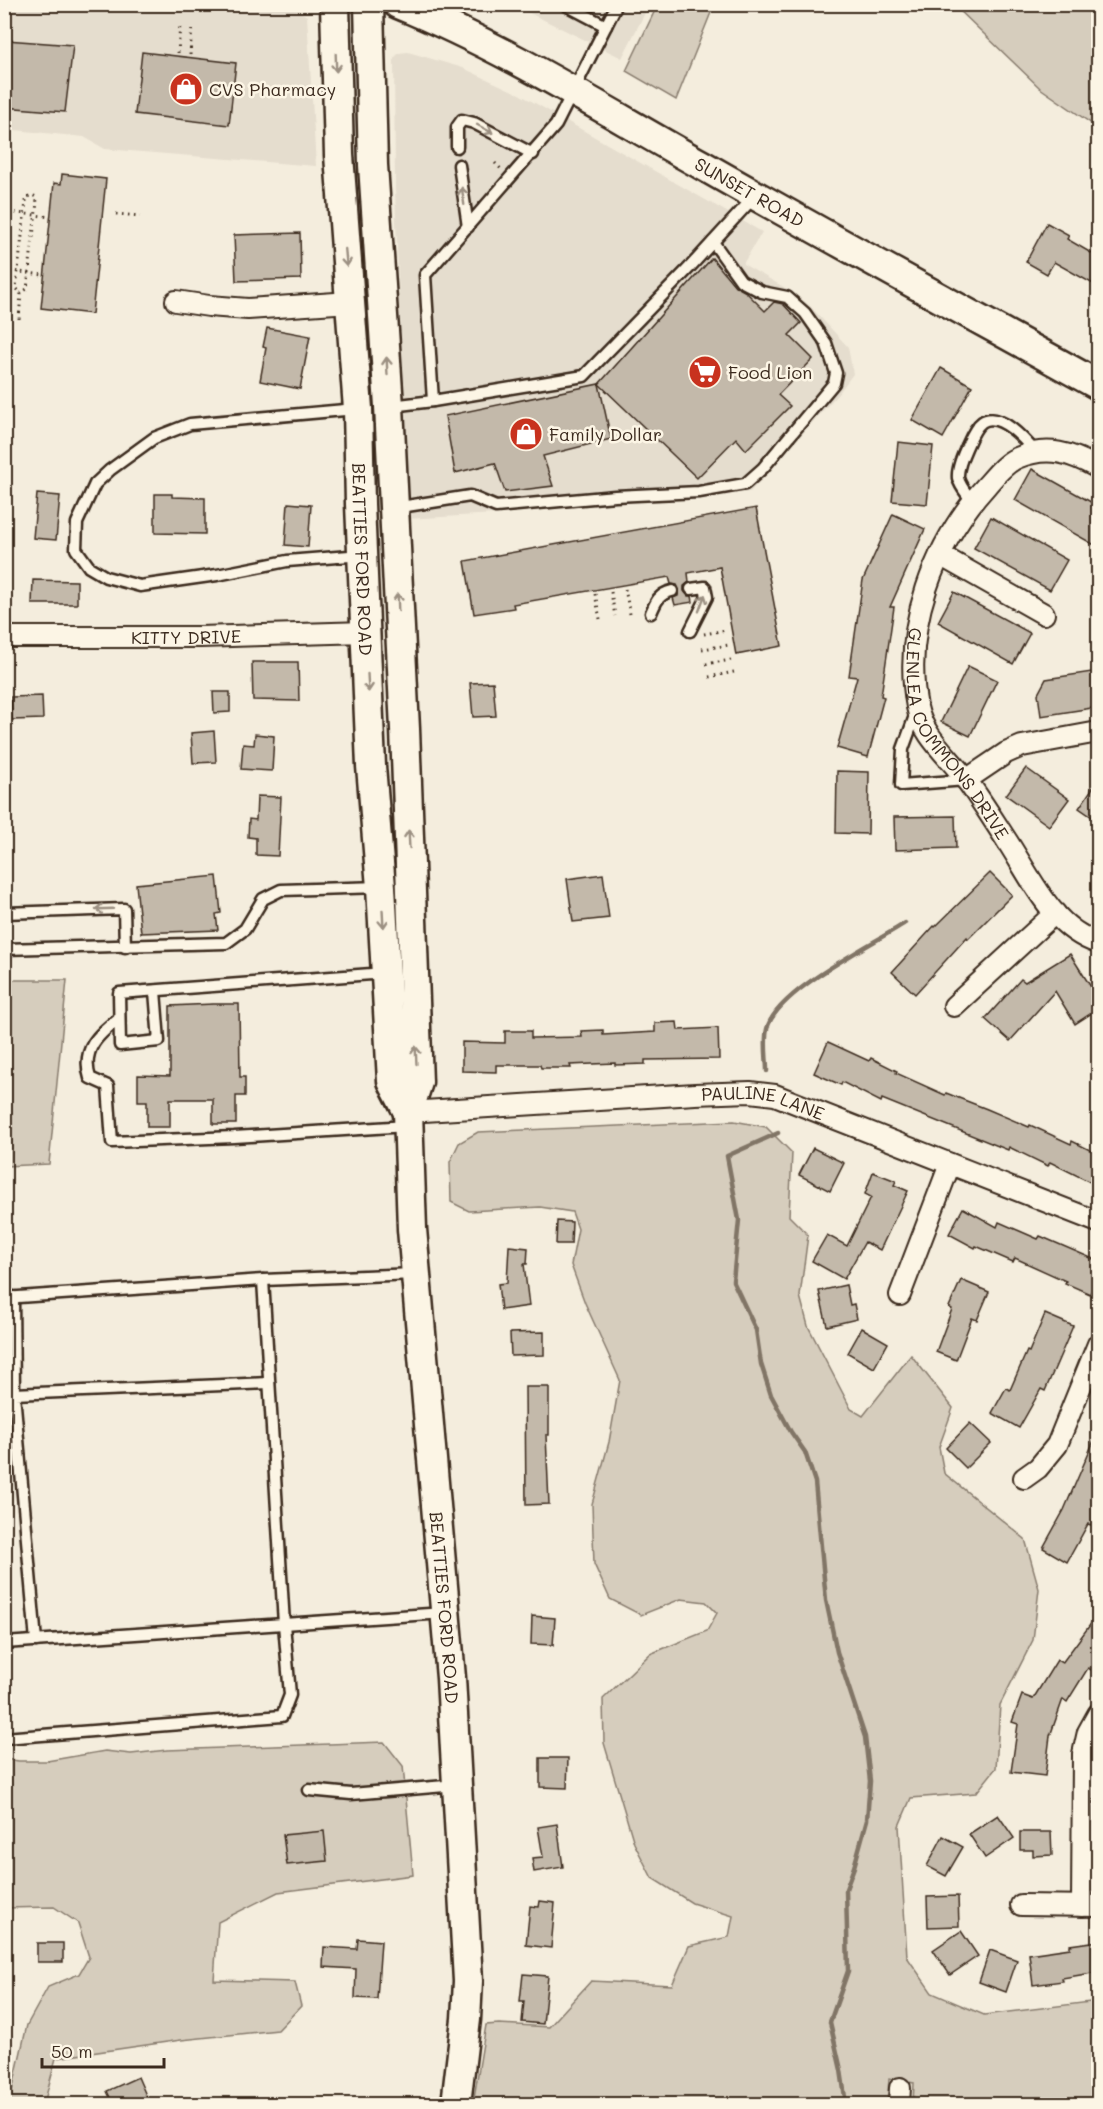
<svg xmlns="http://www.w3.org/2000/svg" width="1103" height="2109" font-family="Mali,sans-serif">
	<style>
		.built { fill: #e5ddce }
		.green { fill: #d6cdbd; stroke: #887c6e; stroke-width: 1.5 }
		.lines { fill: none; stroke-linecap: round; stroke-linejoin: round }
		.stream { stroke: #817466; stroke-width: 4.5 }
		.building { fill: #c3b9aa; stroke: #3b2a1e; stroke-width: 1.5 }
		.lane-casing { stroke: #3b2a1e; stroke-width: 15 }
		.street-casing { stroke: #3b2a1e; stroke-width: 24 }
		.secondary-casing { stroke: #3b2a1e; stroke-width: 33 }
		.path { stroke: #3b2a1e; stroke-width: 3; stroke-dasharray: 1.5 4.5; stroke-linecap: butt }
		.lane { stroke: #fcf5e5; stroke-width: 10 }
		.street { stroke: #fcf5e5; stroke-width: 20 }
		.secondary { stroke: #fcf5e5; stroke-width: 28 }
		.oneway { stroke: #9c9082 }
		.labels { text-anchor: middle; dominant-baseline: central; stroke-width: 5; stroke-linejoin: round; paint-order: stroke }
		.poi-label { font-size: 18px; fill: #3b2a1e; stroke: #fcf5e5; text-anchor: start }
		.street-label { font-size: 18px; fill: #3b2a1e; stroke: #fcf5e5 }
	</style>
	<rect width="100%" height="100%" fill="#f4eddd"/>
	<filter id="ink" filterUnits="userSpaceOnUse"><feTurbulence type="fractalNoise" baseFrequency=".0167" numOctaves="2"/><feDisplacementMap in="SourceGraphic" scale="12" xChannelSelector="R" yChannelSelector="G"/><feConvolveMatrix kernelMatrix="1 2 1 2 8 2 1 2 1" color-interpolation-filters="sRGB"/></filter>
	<g filter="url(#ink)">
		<g class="built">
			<path d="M287 4 307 16 316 166 105 149 84 137 5 129V5Z"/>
			<path d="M513 5H649L622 58Z"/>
			<path d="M408 52 463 68 519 94 762 232 743 264 794 293 810 306 848 347 853 374 838 394 750 492 496 514 406 519 395 188 394 58 399 53Z"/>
		</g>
		<g class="green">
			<path d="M658 4 714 5 676 100 626 71Z"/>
			<path d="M954 5H1098V128L1040 88Z"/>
			<path d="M5 980H67L49 1164 5 1166Z"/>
			<path d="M734 1121 766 1127 792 1153 789 1216 808 1235 800 1296 808 1326 851 1409 863 1416 911 1355 953 1408 939 1447 944 1473 1025 1539 1039 1589 1033 1640 1000 1705 996 1768 976 1793 911 1798 899 1826 907 1957 932 1993 984 2015 1098 2001V2104H913L914 2083 889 2079 887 2104H473L486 2025 499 2024 549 2027 591 1981 672 1985 689 1946 729 1937 733 1916 692 1903 652 1878 634 1843 604 1743 603 1699 650 1654 707 1631 717 1613 706 1602 681 1599 641 1615 610 1599 594 1564 592 1504 609 1442 620 1380 585 1303 571 1265 578 1229 572 1212 540 1207 469 1211 451 1202 450 1162 459 1143 478 1132Z"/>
			<path d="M384 1742 403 1766 413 1875 278 1892 218 1922 214 1980 295 1982 301 2006 278 2030 181 2040 56 2058 44 2104H9L27 2025 48 1987 79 1974 89 1957 78 1923 54 1907 5 1908 4 1759 19 1761H47L105 1751 131 1754 167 1750Z"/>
		</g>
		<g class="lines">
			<g class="stream">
				<path d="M767 1071C767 1059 764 1042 767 1029 776 991 872 945 905 923"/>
				<path d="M778 1133 727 1156 739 1220 733 1281 756 1330 761 1364 771 1395 791 1432 805 1452 815 1482 826 1600 837 1652 865 1737 870 1781 867 1820 854 1867 846 1889 848 1971 830 2022 841 2070 846 2104"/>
			</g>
		</g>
		<g class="building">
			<path d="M6 40 73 45 65 112 4 107V54Z"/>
			<path d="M142 52 236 63 229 125 135 114Z"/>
			<path d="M62 174 106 179 92 314 41 308 54 183 61 184Z"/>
			<path d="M1047 223 1069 235 1067 239 1098 257V278L1095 285 1054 262 1047 274 1026 262Z"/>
			<path d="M300 233 301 279 236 281 234 235Z"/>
			<path d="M712 258 735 286 746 292 765 311 774 302 783 304 801 323 789 335 813 359 778 395 790 406 746 450 736 438 697 478 599 384Z"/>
			<path d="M267 328 310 336 300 389 260 381 266 348 263 347Z"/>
			<path d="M941 368 972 386 943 438 912 420Z"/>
			<path d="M599 384 611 439 543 456 553 486 505 492 495 463 455 473 445 416Z"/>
			<path d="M898 442 933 446 927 504 892 501Z"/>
			<path d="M1032 469 1098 506V547L1015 500Z"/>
			<path d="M37 494 60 496 56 540 33 538Z"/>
			<path d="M155 494H172V497L205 498V534L155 533Z"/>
			<path d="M288 503 311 505 308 547 285 545Z"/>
			<path d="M756 508 782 646 736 655 720 567 688 573 689 582 684 586V591L688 596H692L693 602 675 605 673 598 678 596 679 589 677 585 671 584 669 577 513 604 514 608 474 614 465 561Z"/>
			<path d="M893 514 925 529 890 607H894L881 696 884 697 868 757 837 748 857 677 849 676 863 580Z"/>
			<path d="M991 517 1067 560 1050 590 974 548Z"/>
			<path d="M33 580 77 581V604H32Z"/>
			<path d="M954 592 1030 633 1013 664 938 622Z"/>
			<path d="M252 662H298L299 701 253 700Z"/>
			<path d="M968 666 997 680 970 736 941 722Z"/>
			<path d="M1098 671V707L1041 716 1038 694 1046 679Z"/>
			<path d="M493 682 496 716 473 717 470 683Z"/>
			<path d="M213 692H230V712L214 713Z"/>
			<path d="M42 696 43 719 12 720 11 697Z"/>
			<path d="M214 731 216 762 193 763 191 733Z"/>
			<path d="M255 734 274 736 272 771 241 769 243 744 254 745Z"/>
			<path d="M1026 768 1069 799 1049 826 1006 795Z"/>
			<path d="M837 771 869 772 868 834 836 833Z"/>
			<path d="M1098 780V821L1079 808Z"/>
			<path d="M257 796 281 797 278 856 256 855V838L248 837 249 819 256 820Z"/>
			<path d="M955 816 956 848 895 850 894 817Z"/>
			<path d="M990 873 1012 895 968 939 967 937 915 994 892 972 934 926 935 927Z"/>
			<path d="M603 874 609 918 573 922 567 879Z"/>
			<path d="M217 876 221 913 216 914 218 930 141 933 136 884Z"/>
			<path d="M1070 954 1098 998V1009L1075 1024 1055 991 1010 1041 985 1019 1021 979 1025 982Z"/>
			<path d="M213 1004H239L240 1077H245V1096H236V1124H213V1099H170V1127H147V1101H138V1075L170 1076V1006Z"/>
			<path d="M677 1022 678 1030 718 1028 719 1059 645 1060V1064L615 1065V1063L570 1065 571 1068H541L540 1065H496V1072L462 1071V1042L505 1043V1031H531V1038L582 1037 581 1031 603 1030V1035L655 1032V1023Z"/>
			<path d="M828 1042 869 1061 871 1058 897 1071 896 1073 945 1095 946 1093 987 1109 1029 1127 1030 1125 1071 1144 1072 1141 1098 1154V1164L1090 1182 1050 1162 1048 1166 1009 1147 1008 1150 882 1099 881 1102 842 1082 841 1085 814 1073Z"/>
			<path d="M813 1148 844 1163 830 1191 799 1175Z"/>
			<path d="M873 1172 896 1181 894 1185 908 1191 880 1250 865 1242 844 1279 812 1261 827 1235 847 1246 871 1197 865 1194Z"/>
			<path d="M963 1208 997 1227 999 1222 1038 1239 1040 1236 1098 1261V1275L1090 1294 1065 1283 1066 1281 1015 1258 1013 1262 976 1246 975 1248 949 1234Z"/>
			<path d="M557 1221 572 1222 571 1244H556Z"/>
			<path d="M509 1246 528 1248 527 1264H524L529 1306 501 1310 498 1284 507 1283Z"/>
			<path d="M961 1280 989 1292 977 1320 972 1318 956 1360 936 1352 952 1309 949 1307Z"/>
			<path d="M846 1285 850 1305 854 1304 857 1319 827 1326 819 1291Z"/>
			<path d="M1045 1314 1073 1326 1045 1391 1041 1389 1019 1428 992 1413 1006 1388 1010 1390 1027 1351 1029 1352Z"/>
			<path d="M862 1328 888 1343 874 1368 848 1353Z"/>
			<path d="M544 1332V1355L511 1356 510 1333Z"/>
			<path d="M525 1387H549V1435H546L549 1504 526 1505Z"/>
			<path d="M970 1423 991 1443 966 1468 946 1448Z"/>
			<path d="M1098 1431V1509L1091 1525 1088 1524 1067 1562 1043 1548 1064 1510Z"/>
			<path d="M1098 1614V1663L1093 1671 1088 1668 1067 1702 1063 1699 1050 1736 1045 1776 1011 1772 1018 1724 1012 1722 1022 1695 1033 1699 1057 1660 1062 1663Z"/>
			<path d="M532 1616 555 1618 553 1645 531 1644Z"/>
			<path d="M540 1758H568L567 1788 540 1787Z"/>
			<path d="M998 1815 1014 1838 985 1858 969 1834Z"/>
			<path d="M557 1824 563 1867 534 1872 532 1858 543 1857 538 1827Z"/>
			<path d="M324 1831 327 1861 287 1865 283 1835Z"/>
			<path d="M1020 1832H1051L1052 1855 1033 1856V1850H1020Z"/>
			<path d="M943 1836 963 1847 946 1876 927 1866Z"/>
			<path d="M958 1896 959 1926 928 1927 927 1897Z"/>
			<path d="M540 1901 555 1903 551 1948 526 1945 530 1906 539 1907Z"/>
			<path d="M961 1931 978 1956 950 1975 933 1950Z"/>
			<path d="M358 1939 381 1941 377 1999 355 1998 356 1969 323 1967 324 1947 357 1949Z"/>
			<path d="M1098 1941V1972L1062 1978 1063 1981 1033 1985 1029 1954 1070 1948V1945Z"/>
			<rect x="37" y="1943" width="26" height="19"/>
			<path d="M990 1950 1017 1960 1006 1992 979 1982Z"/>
			<path d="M523 1974 548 1976 543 2024 522 2022 524 2001H520Z"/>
			<path d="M138 2077 148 2100 137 2104H113L107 2091Z"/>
		</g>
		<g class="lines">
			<g class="lane-casing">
				<g id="lane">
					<path d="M564 4 606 26"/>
					<path d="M457 147V127L462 120 474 123 533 154"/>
					<path d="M459 165 468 227"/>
					<path d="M433 401 425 275 556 125 617 4"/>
					<path d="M391 406 433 401 584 376 689 268 755 196"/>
					<path d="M356 409 190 424 154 438 110 470 95 484 77 523 76 549 89 567 106 577 140 586 217 575 287 561 362 555"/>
					<path d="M973 503C968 495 960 487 958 478 957 468 963 455 967 446 970 439 975 427 982 422 999 410 1026 441 1035 452"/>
					<path d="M394 508 470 496 496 507 615 496 699 492 745 484 763 468 834 383 836 373 826 343 805 313 787 297 762 292 741 281 713 242"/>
					<path d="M651 613C656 601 659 594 672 591"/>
					<path d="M690 631 707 597 705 587 691 589"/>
					<path d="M916 713 903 749 901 785 966 780"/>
					<path d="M4 913 124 909 125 947"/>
					<path d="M4 949 226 943 245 929 263 899 281 890 381 887"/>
					<path d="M155 991 159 1041 120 1045 119 993 385 973"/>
					<path d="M119 1018C98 1035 81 1049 90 1078L108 1086 112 1142 234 1137 407 1126"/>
					<path d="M13 1297 14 1394"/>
					<path d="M4 1298 263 1280 415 1274"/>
					<path d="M36 1641 14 1394 269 1383"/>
					<path d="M4 1643 444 1613"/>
					<path d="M4 1738 282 1716 290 1695 284 1624 263 1280"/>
					<path d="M309 1790 351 1794 457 1785"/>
				</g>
			</g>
			<g class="street-casing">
				<g id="street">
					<path d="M176 301 209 306 248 309 350 302"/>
					<path id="s1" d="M1098 468C1071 453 1048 445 1017 458 1005 463 995 476 987 485 934 543 902 628 917 707 923 737 950 757 967 781 981 800 994 821 1007 841 1032 879 1052 928 1098 943"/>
					<path d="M940 555 1044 614"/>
					<path id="s2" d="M4 637H200L366 632"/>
					<path d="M966 780 1006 753 1022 746 1098 732"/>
					<path d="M954 1006 1055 913"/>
					<path id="s3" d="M408 1112 695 1094 750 1092 775 1095 1098 1222"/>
					<path d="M900 1295 950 1164"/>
					<path d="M1024 1478 1038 1468 1057 1445 1098 1344"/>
					<path d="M1021 1905 1098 1906"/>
					<path d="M1082 1906 1083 1754 1088 1732 1098 1714"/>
					<path d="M899 2104 900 2088"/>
				</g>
			</g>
			<g class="secondary-casing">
				<g id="secondary">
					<path id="s4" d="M335 4 339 155 358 409 360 504 371 766 381 887 392 1081 408 1112"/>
					<path id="s5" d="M369 4 373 165 389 406 405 729 418 1082 408 1112 412 1229 451 1678 468 1981 466 2019 456 2104"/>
					<path id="s6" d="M398 4C504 47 602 109 702 165 833 240 966 312 1098 385"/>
				</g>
			</g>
			<g class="path">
				<path d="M178 53 180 24"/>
				<path d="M190 55 192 26"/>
				<path d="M495 163 502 170"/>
				<path d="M9 212 51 217"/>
				<path d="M116 214 140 216"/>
				<path d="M4 270 44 275"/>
				<path d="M19 319 21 293 16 288 26 201 27 197 32 195 36 197 37 202 27 289 21 293"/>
				<path d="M625 589 630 614"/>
				<path d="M611 592 615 616"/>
				<path d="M595 594 600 619"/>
				<path d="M704 634 726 630"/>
				<path d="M702 649 729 645"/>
				<path d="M706 664 731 660"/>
				<path d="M709 677 734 672"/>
			</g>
			<use href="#lane" class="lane"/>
			<use href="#street" class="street"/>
			<use href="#secondary" class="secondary"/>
		</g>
		<defs><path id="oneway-shaft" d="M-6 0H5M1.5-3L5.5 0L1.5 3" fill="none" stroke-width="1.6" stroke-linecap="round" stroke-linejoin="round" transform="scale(1.5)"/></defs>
		<g class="oneway">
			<use href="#oneway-shaft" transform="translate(336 63) rotate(88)"/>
			<use href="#oneway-shaft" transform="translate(485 129) rotate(28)"/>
			<use href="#oneway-shaft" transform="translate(463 196) rotate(-98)"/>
			<use href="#oneway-shaft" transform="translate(346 258) rotate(85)"/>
			<use href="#oneway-shaft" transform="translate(387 366) rotate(-93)"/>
			<use href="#oneway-shaft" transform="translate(398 602) rotate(-92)"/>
			<use href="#oneway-shaft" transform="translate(702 603) rotate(-70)"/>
			<use href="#oneway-shaft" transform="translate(368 683) rotate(87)"/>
			<use href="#oneway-shaft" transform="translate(409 839) rotate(-93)"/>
			<use href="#oneway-shaft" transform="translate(104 909) rotate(178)"/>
			<use href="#oneway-shaft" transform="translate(383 919) rotate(87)"/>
			<use href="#oneway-shaft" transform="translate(416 1055) rotate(-93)"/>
		</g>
	</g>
	<defs>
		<g id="shop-disc" transform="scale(1.725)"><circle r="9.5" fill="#c8321e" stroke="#fcf5e5"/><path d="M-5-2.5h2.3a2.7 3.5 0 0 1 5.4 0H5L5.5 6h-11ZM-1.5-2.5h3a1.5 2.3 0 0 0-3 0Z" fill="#fff"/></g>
		<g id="supermarket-disc" transform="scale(1.725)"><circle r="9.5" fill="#c8321e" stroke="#fcf5e5"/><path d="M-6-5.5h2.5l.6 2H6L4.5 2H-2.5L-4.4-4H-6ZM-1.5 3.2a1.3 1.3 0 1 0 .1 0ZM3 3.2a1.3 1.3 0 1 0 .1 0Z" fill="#fff"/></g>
	</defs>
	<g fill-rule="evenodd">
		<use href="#shop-disc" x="186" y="89"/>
		<use href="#supermarket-disc" x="705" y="372"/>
		<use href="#shop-disc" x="526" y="434"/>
	</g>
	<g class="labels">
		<g class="poi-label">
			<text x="209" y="89">CVS Pharmacy</text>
			<text x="728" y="372">Food Lion</text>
			<text x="549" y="434">Family Dollar</text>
		</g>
		<g class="street-label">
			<text stroke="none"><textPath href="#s6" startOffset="399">SUNSET ROAD</textPath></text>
			<text stroke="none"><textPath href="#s4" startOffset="556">BEATTIES FORD ROAD</textPath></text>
			<text stroke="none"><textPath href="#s2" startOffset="182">KITTY DRIVE</textPath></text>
			<text stroke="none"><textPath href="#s1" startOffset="406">GLENLEA COMMONS DRIVE</textPath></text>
			<text stroke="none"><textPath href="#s3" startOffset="357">PAULINE LANE</textPath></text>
			<text stroke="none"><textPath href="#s5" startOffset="1608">BEATTIES FORD ROAD</textPath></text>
		</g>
	</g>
	<rect width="1103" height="2109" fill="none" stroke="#fcf5e5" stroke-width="24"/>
	<rect x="12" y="12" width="1079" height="2085" fill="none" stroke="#3b2a1e" stroke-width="2" filter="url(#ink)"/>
	<path d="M42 2058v9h122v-9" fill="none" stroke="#3b2a1e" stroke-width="3"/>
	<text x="51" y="2058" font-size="18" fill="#3b2a1e" stroke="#fcf5e5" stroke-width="4.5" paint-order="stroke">50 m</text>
</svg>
